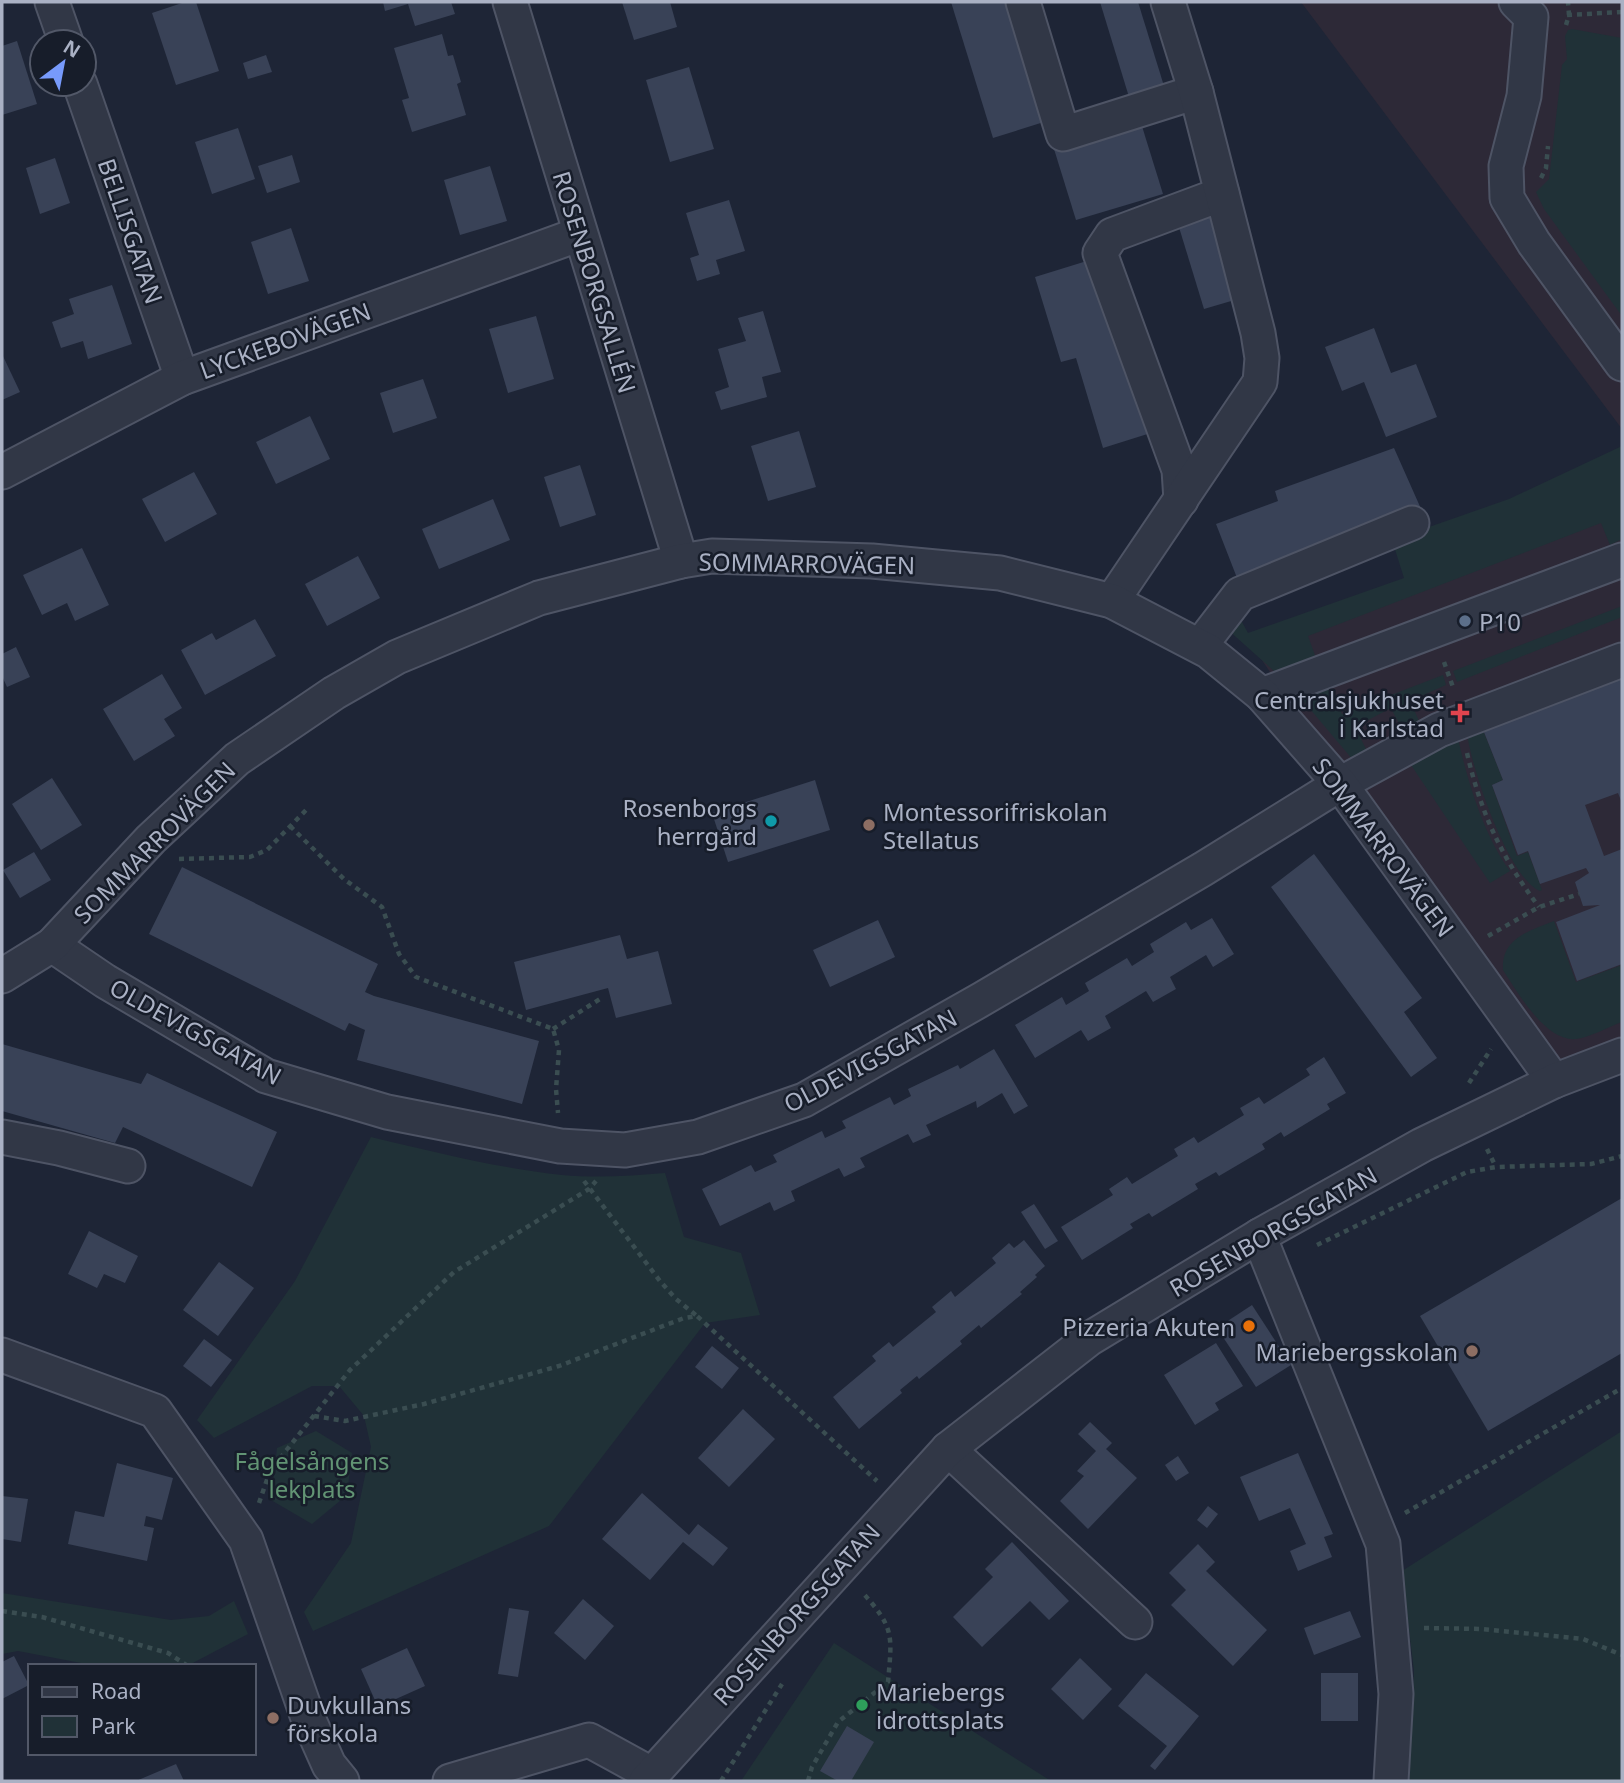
<svg xmlns="http://www.w3.org/2000/svg" width="1624" height="1783" font-family="'Noto Sans',sans-serif">
	<style>
		.medical { fill: #2d2937 }
		.green { fill: #203137 }
		.building { fill: #394257 }
		.lines { fill: none; stroke-linecap: round; stroke-linejoin: round }
		.minor-casing { stroke: #4e5465; stroke-width: 37 }
		.path { stroke: #3a4d51; stroke-width: 4.5; stroke-dasharray: 5 5; stroke-linecap: butt }
		.minor { stroke: #313746; stroke-width: 33 }
		.service-dot { fill: #5c6f8a; stroke: #171d2a; stroke-width: 2.5 }
		.health-dot { fill: #e0444e; stroke: #171d2a; stroke-width: 2.5 }
		.culture-dot { fill: #0f9aa8; stroke: #171d2a; stroke-width: 2.5 }
		.education-dot { fill: #8d6e63; stroke: #171d2a; stroke-width: 2.5 }
		.food-dot { fill: #e8710a; stroke: #171d2a; stroke-width: 2.5 }
		.leisure-dot { fill: #2e9e5b; stroke: #171d2a; stroke-width: 2.5 }
		.labels { text-anchor: middle; dominant-baseline: central; stroke-width: 5; stroke-linejoin: round; paint-order: stroke }
		.street-label { font-size: 24px; fill: #aab1c4; stroke: #171d2a }
		.poi-label { font-size: 24px; fill: #aab1c4; stroke: #171d2a; text-anchor: start }
		.park-label { font-size: 24px; fill: #629474; stroke: #171d2a }
	</style>
	<rect width="100%" height="100%" fill="#1e2536"/>
	<g class="medical">
		<path d="M1301 2H1622V429Z"/>
		<path d="M1622 450V1047L1556 1077 1348 787 1247 638 1528 533Z"/>
	</g>
	<g class="green">
		<path d="M1572 29 1622 38V316L1544 209 1536 192 1549 179 1562 65 1567 59 1565 36 1568 30Z"/>
		<path d="M1622 446V539L1610 545 1601 523 1308 636 1316 658 1284 680 1227 629 1236 611 1248 633 1404 578 1392 540 1509 499Z"/>
		<path d="M1622 606V617L1457 682 1453 671Z"/>
		<path d="M1443 675 1446 685 1410 701 1421 725 1404 734 1391 708 1355 727 1368 753 1353 760 1299 696 1324 683 1332 690 1342 714Z"/>
		<path d="M1481 725 1503 780 1492 785 1517 856 1528 852 1542 890 1540 891C1508 878 1471 767 1467 733Z"/>
		<path d="M1458 738C1467 780 1484 836 1510 871L1490 883 1405 756Z"/>
		<path d="M1554 921 1576 982 1622 965V1022C1608 1027 1591 1037 1576 1039 1545 1042 1517 991 1503 970 1501 938 1529 931 1554 921Z"/>
		<path d="M371 1137C434 1152 497 1168 562 1175 596 1178 631 1176 665 1173L684 1237 741 1253 760 1315 705 1323 549 1526 313 1631 304 1612 351 1543 371 1447 364 1416 339 1386H312L214 1438 197 1420 295 1281Z"/>
		<path d="M316 1431 352 1453 347 1495 312 1524 271 1500 277 1448Z"/>
		<path d="M1622 1431V1781H1409L1414 1671 1402 1571Z"/>
		<path d="M2 1593 171 1620 209 1616 234 1601 248 1634 187 1666H97L18 1651 2 1654Z"/>
		<path d="M834 1643 1051 1781H741Z"/>
	</g>
	<g class="building">
		<path d="M185 2H196L219 71 176 85 152 13Z"/>
		<path d="M383 2H451L455 14 415 26 408 4 385 11Z"/>
		<path d="M622 2H670L677 27 634 40Z"/>
		<path d="M951 2H1011L1047 121 993 138Z"/>
		<path d="M1100 2H1138L1164 86 1129 97Z"/>
		<path d="M442 34 448 56 453 55 461 82 457 84 466 115 412 132 402 100 409 98 394 48Z"/>
		<path d="M17 41 37 104 2 115V46Z"/>
		<path d="M266 55 272 72 248 79 243 63Z"/>
		<path d="M689 67 714 149 670 162 646 80Z"/>
		<path d="M1141 123 1163 194 1076 220 1054 149Z"/>
		<path d="M238 128 255 179 212 194 195 142Z"/>
		<path d="M292 155 300 182 267 193 258 166Z"/>
		<path d="M55 158 70 203 40 214 26 168Z"/>
		<path d="M490 166 507 221 460 235 444 180Z"/>
		<path d="M729 200 745 251 716 260 720 274 697 281 690 258 699 255 686 213Z"/>
		<path d="M1212 213 1238 299 1204 309 1178 224Z"/>
		<path d="M291 228 309 281 268 294 251 242Z"/>
		<path d="M1090 260 1116 346 1130 342 1157 431 1103 448 1076 358 1061 362 1035 277Z"/>
		<path d="M112 285 132 344 88 359 83 341 61 348 52 322 74 314 69 299Z"/>
		<path d="M763 311 781 372 762 377 767 397 721 410 715 392 729 387 718 349 746 341 738 318Z"/>
		<path d="M536 316 554 379 508 393 489 329Z"/>
		<path d="M1374 328 1391 373 1416 364 1437 417 1386 437 1364 382 1342 391 1325 347Z"/>
		<path d="M2 354 20 392 2 400Z"/>
		<path d="M423 379 437 418 393 433 380 393Z"/>
		<path d="M310 416 330 459 276 484 256 442Z"/>
		<path d="M799 431 816 487 768 501 751 446Z"/>
		<path d="M1394 448 1422 511 1239 583 1216 524 1278 501 1275 491Z"/>
		<path d="M580 465 596 515 560 527 544 477Z"/>
		<path d="M194 472 217 514 165 542 142 499Z"/>
		<path d="M493 499 510 540 439 569 422 529Z"/>
		<path d="M82 548 109 605 75 621 67 603 42 615 23 575Z"/>
		<path d="M358 556 380 598 327 626 305 584Z"/>
		<path d="M255 619 276 656 205 695 181 650 212 633 216 640Z"/>
		<path d="M16 647 30 677 7 687 2 676V654Z"/>
		<path d="M1622 668V803L1618 793 1585 805 1604 856 1622 849V964L1577 981 1556 922 1600 905 1583 906 1575 882 1589 873 1586 868 1540 884 1528 851 1518 855 1492 785 1503 780 1482 727Z"/>
		<path d="M162 674 182 708 164 719 175 736 134 761 103 709Z"/>
		<path d="M52 778 82 825 41 850 12 804Z"/>
		<path d="M815 780 830 830 728 862 712 813Z"/>
		<path d="M34 852 51 880 20 898 3 870Z"/>
		<path d="M1314 854 1422 998 1404 1012 1437 1058 1411 1077 1271 887Z"/>
		<path d="M182 867 378 964 365 992 374 996 539 1041 522 1104 357 1060 365 1030 349 1023 345 1031 149 934Z"/>
		<path d="M1212 918 1234 954 1213 967 1206 955 1170 977 1176 989 1153 1002 1146 991 1105 1016 1111 1028 1088 1041 1081 1030 1035 1058 1015 1025 1062 997 1066 1005 1089 991 1085 983 1127 958 1132 966 1154 952 1150 944 1186 922 1191 930Z"/>
		<path d="M878 920 895 957 830 987 813 950Z"/>
		<path d="M620 935 627 959 658 951 672 1004 616 1018 608 988 526 1010 514 962Z"/>
		<path d="M2 1044 141 1084 147 1073 277 1132 252 1187 123 1127 115 1143 2 1111Z"/>
		<path d="M994 1049 1028 1106 1014 1114 1002 1093 977 1108 976 1101 926 1125 931 1135 913 1143 908 1134 860 1158 865 1167 844 1177 839 1168 791 1191 795 1201 774 1211 770 1202 720 1226 702 1189 751 1165 755 1172 777 1162 773 1155 822 1131 825 1138 846 1128 842 1121 890 1097 894 1105 911 1096 908 1089 958 1065 960 1069Z"/>
		<path d="M1324 1057 1346 1093 1327 1104 1330 1109 1284 1137 1281 1132 1262 1144 1265 1149 1219 1176 1216 1172 1195 1184 1198 1189 1152 1217 1149 1213 1130 1224 1133 1228 1082 1260 1061 1227 1113 1195 1109 1189 1127 1177 1132 1184 1178 1156 1174 1149 1194 1137 1198 1143 1244 1115 1240 1108 1259 1097 1264 1104 1310 1075 1306 1069Z"/>
		<path d="M1622 1198V1353L1488 1431 1420 1316Z"/>
		<path d="M1034 1204 1058 1241 1045 1249 1021 1212Z"/>
		<path d="M89 1231 138 1256 125 1283 104 1274 97 1288 68 1274Z"/>
		<path d="M1024 1240 1045 1266 1035 1275 1037 1277 1020 1292 1022 1294 981 1328 979 1325 960 1341 962 1344 919 1379 917 1376 900 1390 902 1393 859 1429 833 1397 876 1361 872 1356 889 1342 893 1347 936 1312 932 1307 951 1291 955 1297 996 1263 992 1258 1009 1243 1014 1248Z"/>
		<path d="M219 1262 254 1288 218 1336 183 1310Z"/>
		<path d="M1252 1305 1291 1365 1256 1387 1217 1328Z"/>
		<path d="M204 1339 232 1360 211 1387 183 1366Z"/>
		<path d="M1216 1343 1243 1386 1215 1403 1219 1410 1195 1425 1164 1375Z"/>
		<path d="M712 1346 739 1368 722 1389 695 1367Z"/>
		<path d="M743 1409 775 1439 729 1487 698 1458Z"/>
		<path d="M1090 1422 1112 1443 1106 1449 1137 1478 1088 1529 1060 1501 1084 1476 1077 1471 1096 1451 1078 1434Z"/>
		<path d="M1298 1453 1333 1534 1324 1537 1332 1557 1298 1571 1290 1551 1306 1544 1290 1508 1259 1521 1240 1477Z"/>
		<path d="M1178 1456 1189 1473 1176 1481 1165 1465Z"/>
		<path d="M117 1463 173 1478 162 1520 146 1516 144 1526 154 1528 147 1561 68 1544 75 1511 104 1517Z"/>
		<path d="M642 1493 689 1535 698 1524 728 1548 713 1566 683 1542 650 1580 602 1539Z"/>
		<path d="M2 1496 28 1499 21 1542 2 1539Z"/>
		<path d="M1208 1506 1218 1514 1207 1528 1197 1520Z"/>
		<path d="M1012 1542 1069 1601 1049 1620 1030 1601 982 1647 953 1617 993 1577 985 1569Z"/>
		<path d="M1198 1544 1215 1562 1206 1571 1267 1630 1233 1666 1171 1605 1186 1590 1169 1573Z"/>
		<path d="M583 1599 614 1626 585 1660 554 1633Z"/>
		<path d="M509 1608 529 1611 518 1677 498 1674Z"/>
		<path d="M1350 1611 1361 1637 1314 1655 1304 1628Z"/>
		<path d="M407 1648 425 1686 378 1707 361 1669Z"/>
		<path d="M14 1656 29 1685 2 1699V1662Z"/>
		<path d="M1080 1658 1112 1689 1083 1720 1051 1689Z"/>
		<path d="M1146 1673 1199 1716 1155 1770 1150 1766 1167 1746 1118 1706Z"/>
		<rect x="1321" y="1673" width="37" height="48"/>
		<path d="M847 1726 874 1742 851 1781H838L820 1771Z"/>
		<path d="M176 1764 184 1781H136Z"/>
	</g>
	<g class="lines">
		<g class="minor-casing">
			<g id="minor">
				<path d="M52 2 66 42"/>
				<path d="M510 2 681 561"/>
				<path d="M1023 2 1063 134 1196 92"/>
				<path d="M1516 2 1531 17 1524 96 1506 166 1507 198 1534 243 1622 364"/>
				<path d="M80 84 182 378"/>
				<path d="M2 472 182 378 580 234"/>
				<path d="M1181 500 1179 470 1100 253 1112 235 1222 194"/>
				<path d="M1112 601 1260 382 1262 358 1258 333 1196 92 1168 2"/>
				<path d="M1200 646 1240 594 1412 523"/>
				<path d="M1262 695 1622 560"/>
				<path d="M52 945 105 981 266 1076 387 1112 560 1146 625 1150 698 1137 804 1100 982 999 1203 869 1340 784 1439 730 1622 660"/>
				<path d="M2 976 52 945 151 839 237 759 334 693 397 657 539 598 681 561 712 556 872 561 1000 573 1112 601 1208 651 1262 695 1340 784 1554 1081"/>
				<path d="M2 1137 59 1148 128 1166"/>
				<path d="M1259 1236 1383 1544 1396 1694 1391 1781"/>
				<path d="M2 1355 155 1411 246 1540 308 1718 329 1765 342 1781"/>
				<path d="M948 1449 1135 1622"/>
				<path d="M450 1781 589 1740 651 1774"/>
				<path d="M646 1781 948 1449 1089 1339 1259 1236 1422 1145 1554 1081 1622 1055"/>
			</g>
		</g>
		<g class="path">
			<path d="M1567 15 1622 12"/>
			<path d="M1566 25 1569 15 1568 2"/>
			<path d="M1541 178 1546 168 1548 146"/>
			<path d="M1444 662 1454 690"/>
			<path d="M1467 753C1481 814 1502 858 1539 907"/>
			<path d="M290 826 344 879 382 907 399 954 416 977 553 1029 559 1050 556 1089 558 1113"/>
			<path d="M179 859 250 857 267 850 309 807"/>
			<path d="M1488 936 1539 907 1579 894"/>
			<path d="M553 1029 603 997"/>
			<path d="M1469 1083 1491 1049"/>
			<path d="M1487 1149 1496 1167"/>
			<path d="M584 1181 660 1281 676 1299 697 1316"/>
			<path d="M1317 1245 1467 1172 1496 1167 1591 1164 1622 1156"/>
			<path d="M314 1416 345 1421 424 1404 559 1366 684 1318 697 1316 877 1481"/>
			<path d="M259 1503 270 1471 350 1370 454 1272 589 1189 596 1181"/>
			<path d="M1405 1513 1622 1388"/>
			<path d="M2 1611 42 1617 168 1653 188 1666"/>
			<path d="M1424 1628 1482 1629 1583 1639 1622 1655"/>
			<path d="M721 1781 782 1684"/>
			<path d="M808 1781 812 1767 838 1722 888 1682C892 1636 895 1628 862 1592"/>
		</g>
		<use href="#minor" class="minor"/>
	</g>
	<circle class="service-dot" cx="1465" cy="621" r="7"/>
	<path class="health-dot" d="M1456.5 702.5h7v7h7v7h-7v7h-7v-7h-7v-7h7z"/>
	<circle class="culture-dot" cx="771" cy="821" r="7"/>
	<g class="education-dot">
		<circle cx="869" cy="825" r="7"/>
		<circle cx="1472" cy="1351" r="7"/>
		<circle cx="273" cy="1718" r="7"/>
	</g>
	<circle class="food-dot" cx="1249" cy="1326" r="7"/>
	<circle class="leisure-dot" cx="862" cy="1705" r="7"/>
	<g class="labels">
		<g class="street-label">
			<text transform="translate(131 231) rotate(71)">BELLISGATAN</text>
			<text transform="translate(595 282) rotate(73)">ROSENBORGSALLÉN</text>
			<text transform="translate(285 340) rotate(-20)">LYCKEBOVÄGEN</text>
			<text transform="translate(807 563) rotate(1)">SOMMARROVÄGEN</text>
			<text transform="translate(154 842) rotate(-45)">SOMMARROVÄGEN</text>
			<text transform="translate(1384 847) rotate(53)">SOMMARROVÄGEN</text>
			<text transform="translate(196 1031) rotate(29)">OLDEVIGSGATAN</text>
			<text transform="translate(870 1060) rotate(-28)">OLDEVIGSGATAN</text>
			<text transform="translate(1273 1231) rotate(-30)">ROSENBORGSGATAN</text>
			<text transform="translate(796 1614) rotate(-48)">ROSENBORGSGATAN</text>
		</g>
		<g class="poi-label">
			<text x="1479" y="621">P10</text>
			<text x="1444" y="699" text-anchor="end">Centralsjukhuset<tspan x="1444" dy="28">i Karlstad</tspan></text>
			<text x="757" y="807" text-anchor="end">Rosenborgs<tspan x="757" dy="28">herrgård</tspan></text>
			<text x="883" y="811">Montessorifriskolan<tspan x="883" dy="28">Stellatus</tspan></text>
			<text x="1235" y="1326" text-anchor="end">Pizzeria Akuten</text>
			<text x="1458" y="1351" text-anchor="end">Mariebergsskolan</text>
			<text x="876" y="1691">Mariebergs<tspan x="876" dy="28">idrottsplats</tspan></text>
			<text x="287" y="1704">Duvkullans<tspan x="287" dy="28">förskola</tspan></text>
		</g>
		<g class="park-label">
			<text x="312" y="1460">Fågelsångens<tspan x="312" dy="28">lekplats</tspan></text>
		</g>
	</g>
	<rect width="1624" height="1783" fill="none" stroke="#aab1c4" stroke-width="7"/>
	<rect x="28" y="1664" width="228" height="91" fill="#171d2a" stroke="#525868" stroke-width="2"/>
	<rect x="42" y="1687" width="35" height="10" fill="#313746" stroke="#525868" stroke-width="2"/>
	<text x="91" y="1699" font-size="21" fill="#aab1c4">Road</text>
	<rect x="42" y="1716" width="35" height="21" fill="#203137" stroke="#525868" stroke-width="2"/>
	<text x="91" y="1734" font-size="21" fill="#aab1c4">Park</text>
	<g transform="translate(63 63) rotate(32)"><circle r="33" fill="#171d2a" stroke="#525868" stroke-width="2"/>
	<path d="M0-5L12 26L0 18L-12 26Z" fill="#779afc"/>
	<text y="-10" font-size="19" font-weight="bold" text-anchor="middle" fill="#aab1c4">N</text>
	</g>
</svg>
